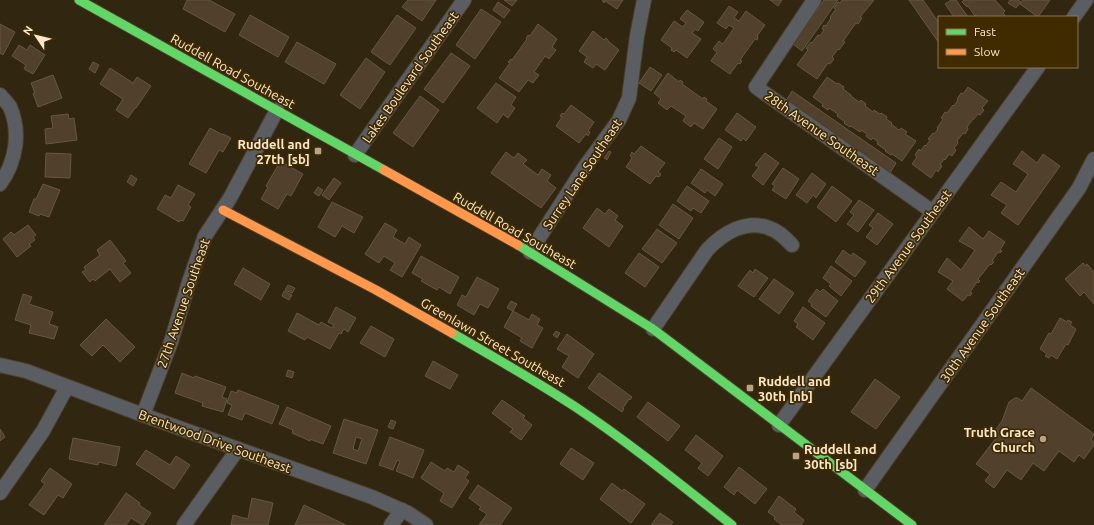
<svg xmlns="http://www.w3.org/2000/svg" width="1094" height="525" font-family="Ubuntu,sans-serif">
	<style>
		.building { fill: #50402c; stroke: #655745; fill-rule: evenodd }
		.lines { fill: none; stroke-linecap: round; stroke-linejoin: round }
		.street-casing { stroke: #4b402c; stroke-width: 16 }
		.fast-casing { stroke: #4b402c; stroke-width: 11 }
		.slow-casing { stroke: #4b402c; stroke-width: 11 }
		.street { stroke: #5a5e62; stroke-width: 14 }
		.fast { stroke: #63d668; stroke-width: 9 }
		.slow { stroke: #ff974d; stroke-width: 9 }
		.poi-dot { fill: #b4a48b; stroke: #402a00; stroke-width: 1.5 }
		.labels { text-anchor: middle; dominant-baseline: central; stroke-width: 3.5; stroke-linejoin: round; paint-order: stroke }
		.street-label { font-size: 13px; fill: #fae8ce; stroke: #402a00 }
		.poi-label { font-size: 13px; font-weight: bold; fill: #fae8ce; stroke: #402a00; text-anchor: end }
	</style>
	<rect width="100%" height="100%" fill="#31260f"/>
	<g class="building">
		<path d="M187 0H209L235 14 225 32 183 9Z"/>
		<path d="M408 0H436L422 21 402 7Z"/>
		<path d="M504 0H517L512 6Z"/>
		<path d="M602 0H623L617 9 605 1 604 3Z"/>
		<path d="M770 0H782L778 6Z"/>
		<path d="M824 0H838L802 51 793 44Z"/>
		<path d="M842 0H874L860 17 862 18 858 24 856 23 843 41 845 42 839 50 838 49 832 57 834 59 830 64 828 63 817 79 797 65 808 50 806 48 811 42 812 43 818 35 820 36 824 30 822 29 824 25 826 26 831 18 830 17 836 9 834 8 838 2 840 3Z"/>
		<path d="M909 0H923L939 23V43Z"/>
		<path d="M951 0H956L968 17H954L945 4Z"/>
		<path d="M964 0H995L1005 11 1003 13 1006 17H978L976 15 975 16 968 6 967 7 962 2Z"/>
		<path d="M1010 0H1018L1021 2 1016 8 1008 3Z"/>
		<path d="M1023 0H1050L1038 17 1020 4Z"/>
		<path d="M498 2 510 10 504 18 493 10Z"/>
		<path d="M729 6 738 12 734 18 739 21 746 11 765 25 757 36 758 37 757 40 755 39 740 60 742 61 740 64 738 63 730 74 711 61 717 52 713 49 719 41 723 44 734 28 729 25 726 29 717 23Z"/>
		<path d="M481 9 501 22 475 59 456 45Z"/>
		<path d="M687 10 704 22 698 31 695 29 692 33 701 39 687 58 676 50 674 52 671 50 672 48 661 40 674 21 683 27 686 23 680 19Z"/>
		<path d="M250 15 289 37 278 57 239 35Z"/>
		<path d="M397 15 416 28 390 65 371 52Z"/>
		<path d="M0 24 15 32 3 55 0 53Z"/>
		<path d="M538 24 557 39 552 47 556 50 549 59 545 56 534 72 539 75 533 83 528 80 519 92 499 78 510 63 508 62 511 59 512 60 527 39H526L528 35 530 36Z"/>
		<path d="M593 31 604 40 606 38 608 40V41L619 50 605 70 596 64 593 68 584 62 587 57 579 51Z"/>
		<path d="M297 42 336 64 324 84 285 62Z"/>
		<path d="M19 45 27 50 30 45 45 55 33 74 24 69 26 65 12 56Z"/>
		<path d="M451 53 470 66 443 103 424 89Z"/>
		<path d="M366 58 385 72 360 109 340 95Z"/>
		<path d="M93 62 99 65 95 73 89 69Z"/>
		<path d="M650 67 662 75 651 91 639 83Z"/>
		<path d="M110 68 133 83 137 77 151 86 136 108H135L128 118 116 110 123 99 100 84Z"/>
		<path d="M668 73 679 82 680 80 683 82 682 84 703 99 704 97 707 99 706 101 717 109 703 129 694 123 691 127 683 121 686 116 671 106 667 110 658 103 661 99 654 93Z"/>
		<path d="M53 75 62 98 38 107 33 93H35L31 83Z"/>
		<path d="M827 77 837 84 838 83 844 87 843 89 851 95V96L859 102 861 100 866 104 865 106 873 112 874 110 880 114 881 113 887 117 886 119 892 123 891 124 899 130 901 128 907 132 905 134 916 141 902 161 892 154 891 155 885 151 886 150 877 144 878 142 873 138 871 140 866 136 867 134 861 130 860 132 851 126 850 127 844 123 845 122 837 116 838 114 829 108 828 110 822 106 823 104 813 97Z"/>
		<path d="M496 83 516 97 511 105 515 108 508 118 503 114 497 123 477 108Z"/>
		<path d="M968 87 988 101 982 108 984 110 980 115 978 114 974 119H973L967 127 968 129 965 134 963 133 957 141 958 143 954 148 956 150 952 156 949 154 945 160 944 159 940 165 942 166 938 172 936 170 931 178 912 164 917 157 915 155 919 149 920 151 925 145 926 146 930 140 928 139 933 133 934 134 938 129 937 128 943 119 941 118 945 112 947 113 953 105 954 106 958 100 957 99 961 93 963 94Z"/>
		<path d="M792 91 896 163 890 173 786 101Z"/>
		<path d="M420 96 439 110 413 147 393 133Z"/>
		<path d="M571 105 594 122 588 131 590 132 588 136 586 134 579 143 556 126 562 117 560 116 562 113 564 114Z"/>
		<path d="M737 113 756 127 746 141 743 138 741 141 725 130Z"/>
		<path d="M68 114 69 119 74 118 77 140 46 144 45 129 53 128 51 116Z"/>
		<path d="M210 128 223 135V134L231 138 223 152 219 150 206 173 189 164Z"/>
		<path d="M719 138 732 147 718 169 704 159Z"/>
		<path d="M641 146 665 163 658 172 661 174 659 177 656 176 650 184 626 167 632 158 630 156 632 152 634 154Z"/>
		<path d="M609 151 611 152 607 160 604 158Z"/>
		<path d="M1022 151 1037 163 1043 154 1060 166 1018 225 1001 213 1007 205 991 195 1001 182 1016 192 1028 174 1013 164Z"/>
		<path d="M506 152 514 158 518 153 527 160 523 164 538 175 542 169 551 175 547 181 556 188 541 208 491 173Z"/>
		<path d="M46 153 71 154 70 178 45 177Z"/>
		<path d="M765 153 779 163 763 185 752 176 759 167 755 165Z"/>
		<path d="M280 162 282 163V162L303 174 291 196 287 194 278 209 261 199 268 187 266 186Z"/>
		<path d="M783 168 799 179 786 199 772 190 775 186 772 184Z"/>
		<path d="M701 169 723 184 715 196 707 190 705 193 691 183Z"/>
		<path d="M812 173 826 184 816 198 813 195 807 203 796 195Z"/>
		<path d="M131 175 137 179 133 186 127 182Z"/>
		<path d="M334 178 341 183 329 200 322 195Z"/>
		<path d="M43 184 60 190 49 217 40 214 39 216 29 212 34 199H36Z"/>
		<path d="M178 185 195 194 188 205 191 207 183 221 180 220 179 222 157 209 165 195 171 198Z"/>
		<path d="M687 186 709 201 701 213 693 208 691 211 677 201Z"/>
		<path d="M832 186 852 201 836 222 817 207Z"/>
		<path d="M318 187 323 190 319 196 314 193Z"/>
		<path d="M859 200 874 210 858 232 847 224 854 215 850 212Z"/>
		<path d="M332 202 363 217 354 233 342 226 335 237 318 227Z"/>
		<path d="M673 204 693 218 679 239 659 225Z"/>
		<path d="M597 208 605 214 609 209 618 216 615 220 623 226 609 247 583 228Z"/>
		<path d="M878 213 893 224 877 245 866 237 873 228 869 225Z"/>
		<path d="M385 223 397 230 393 237 405 244 409 237 421 245 402 277 390 270 395 263 384 256 379 263 365 254Z"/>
		<path d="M28 225 36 235 33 237 35 240 29 244 31 246 17 257 3 239 11 232 14 235Z"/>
		<path d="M969 227 983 239 989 231 1005 242 1000 250 1002 251 1000 253 998 252 992 261 994 262 991 265 990 264 978 279 980 281 978 283 977 282 970 292 972 293 970 296 968 295 963 301 947 289 953 281 938 272 947 258 961 270 975 250 959 241Z"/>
		<path d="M657 229 677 243 662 263 642 249Z"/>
		<path d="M110 240 126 261 123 263 131 273 120 282 110 269 95 281 93 279 90 282 82 272 86 270 84 267 100 255 97 250Z"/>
		<path d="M843 250 851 256 853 253 866 262 855 277 835 262Z"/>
		<path d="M639 253 659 267 645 287 625 273Z"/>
		<path d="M421 256 459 277 450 294 439 287 437 290 421 281 423 279 412 273Z"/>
		<path d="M1083 263 1086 266 1087 264 1094 272V304L1084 292 1080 296 1065 279Z"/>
		<path d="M831 266 852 281 841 296 829 286 831 284 823 278Z"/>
		<path d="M243 268 270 284 261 300 234 284Z"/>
		<path d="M755 269 768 278 754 297 738 286 750 270 753 273Z"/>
		<path d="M477 277 499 289 488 308 480 304 474 315 457 305 462 295 466 297Z"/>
		<path d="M774 279 794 293 779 314 759 299Z"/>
		<path d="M288 285 295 288 292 293 285 290Z"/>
		<path d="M817 289 820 292 823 289 838 301 826 317 811 306 812 304 808 301Z"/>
		<path d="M284 291 292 295 289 300 282 296Z"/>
		<path d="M23 294 32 297 29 304 53 312 49 324 58 327 54 339 29 333 31 325 15 320Z"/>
		<path d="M511 301 517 304 513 311 507 308Z"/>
		<path d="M336 307 356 318 348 332 344 329 341 334 339 333 330 349 307 337 305 340 288 331 297 313 319 325 321 322 332 328 334 325 328 322Z"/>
		<path d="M803 307 825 323 813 340 796 327 798 324 794 321Z"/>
		<path d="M513 311 529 320 532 314 540 319 537 325 543 328 532 348 520 341 522 338 504 327Z"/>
		<path d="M1060 318 1067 322 1068 320 1072 322 1070 325 1076 329 1068 345 1066 344 1057 359 1051 355 1049 358 1045 356 1047 354 1040 349 1049 333 1051 334Z"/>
		<path d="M106 319 135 347 120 362 103 345 92 356 80 345Z"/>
		<path d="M371 326 394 339 385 357 360 343Z"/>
		<path d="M556 331 560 333 557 338 553 335Z"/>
		<path d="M567 334 594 354 578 378 562 367 569 356 557 349Z"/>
		<path d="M433 361 458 375 450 389 425 376Z"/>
		<path d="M288 370 294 372 292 378 286 376Z"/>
		<path d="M182 373 194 378 195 376 226 387 222 397 227 399 223 412 202 406 203 403 175 393Z"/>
		<path d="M599 373 632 397 630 400 629 399 623 408 624 409 622 412 588 388Z"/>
		<path d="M875 379 900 397 876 429 851 412Z"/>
		<path d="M1031 388 1094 434 1091 440 1094 442V445L1084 459 1079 455 1074 462 1059 451 1044 471 1033 463 1021 480 1007 470 994 488 985 481 990 474 976 464 996 438 994 436 998 430 996 429 1002 421 1009 402 1015 398H1018L1022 401Z"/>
		<path d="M238 390 279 406 272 424 245 413 242 420 228 415 232 405 227 403 231 391 237 393Z"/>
		<path d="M502 400 525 416 523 418 532 425 521 440 510 432 513 429 492 413Z"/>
		<path d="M648 402 680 426 668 441 637 417Z"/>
		<path d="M287 407 331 426 323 444 310 439V441L292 433 293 430 279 424Z"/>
		<path d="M344 419 378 430 366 464 333 453ZM356 437 362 439 358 451 353 449Z"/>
		<path d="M391 420 396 422 393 429 388 427Z"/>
		<path d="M0 429 5 437 0 441Z"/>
		<path d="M696 435 723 456 708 476 698 468 702 463 685 450Z"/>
		<path d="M390 437 424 450 413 478 396 471 400 461 397 460 393 470 379 465Z"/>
		<path d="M73 438 120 447 116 466 99 462 98 465 69 459Z"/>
		<path d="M571 448 594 463 583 480 560 464Z"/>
		<path d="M146 450 170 465 176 456 190 465 174 489 136 464Z"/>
		<path d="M431 462 445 471 447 468 454 472 458 465 469 472 465 478 469 481 452 508 440 501 444 493 421 478Z"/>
		<path d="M739 467 767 489 755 504 737 490 734 495 724 487Z"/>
		<path d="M50 468 72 484 63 498 58 495 44 515 29 505 45 484 41 481Z"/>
		<path d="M612 483 622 491 624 489 645 504 631 523 600 499Z"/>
		<path d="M478 485 512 508 500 525H479L487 514 479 509 481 507 469 498Z"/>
		<path d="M126 493 140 503 139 505 151 513 143 525 131 518 126 525H104Z"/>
		<path d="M779 496 796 509 794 512 804 520 801 525H782L774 519 775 517 768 512Z"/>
		<path d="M252 498 273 503 268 525H231L233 515 248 519Z"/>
		<path d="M304 505 346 525H295Z"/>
		<path d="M660 513 673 522 671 525H651Z"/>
	</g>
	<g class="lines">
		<g class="street-casing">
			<g id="street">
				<path d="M814 0 756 87 933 212"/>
				<path d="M1074 17 1086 0"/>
				<path d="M0 95C3 99 8 103 10 107 21 132 16 162 0 184"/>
				<path d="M355 155 464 0"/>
				<path d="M530 252 584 168 619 120 629 98 637 36 644 0"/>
				<path d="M653 329 707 250C723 233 746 219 769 228 779 231 785 238 792 245"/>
				<path d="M0 365 26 371 143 415 372 497 408 513 426 525"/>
				<path d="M143 415 171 342 189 282 205 236 230 198 277 110"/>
				<path d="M779 425 1038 67"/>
				<path d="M865 490 1079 188 1094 159"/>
				<path d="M0 493 43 431 67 387"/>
				<path d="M184 525 238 449"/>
				<path d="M391 525 402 510"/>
			</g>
		</g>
		<g class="fast-casing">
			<g id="fast">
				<path d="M79 0 384 170"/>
				<path d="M518 245 653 329 912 525"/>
				<path d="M452 333C494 357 536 381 577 408 631 444 681 485 732 525"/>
			</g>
		</g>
		<g class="slow-casing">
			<g id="slow">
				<path d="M384 170 518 245"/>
				<path d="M223 210 376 290 452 333"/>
			</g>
		</g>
		<use href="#street" class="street"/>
		<use href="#fast" class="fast"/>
		<use href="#slow" class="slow"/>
	</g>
	<g class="poi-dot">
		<rect x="314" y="147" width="8" height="8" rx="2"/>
		<rect x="746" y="384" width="8" height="8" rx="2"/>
		<circle cx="1043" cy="439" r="4"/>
		<rect x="792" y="452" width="8" height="8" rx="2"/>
	</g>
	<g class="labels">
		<g class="street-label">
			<text transform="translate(233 71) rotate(29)">Ruddell Road Southeast</text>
			<text transform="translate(410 77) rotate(-55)">Lakes Boulevard Southeast</text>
			<text transform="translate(822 133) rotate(35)">28th Avenue Southeast</text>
			<text transform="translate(582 174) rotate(-56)">Surrey Lane Southeast</text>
			<text transform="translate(515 230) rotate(30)">Ruddell Road Southeast</text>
			<text transform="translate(908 246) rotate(-54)">29th Avenue Southeast</text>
			<text transform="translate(183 303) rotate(-71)">27th Avenue Southeast</text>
			<text transform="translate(982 325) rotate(-55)">30th Avenue Southeast</text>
			<text transform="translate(493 342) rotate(30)">Greenlawn Street Southeast</text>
			<text transform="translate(215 441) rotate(20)">Brentwood Drive Southeast</text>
		</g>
		<g class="poi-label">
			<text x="310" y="144">Ruddell and<tspan x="310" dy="15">27th [sb]</tspan></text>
			<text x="758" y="381" text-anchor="start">Ruddell and<tspan x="758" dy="15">30th [nb]</tspan></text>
			<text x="1035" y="432">Truth Grace<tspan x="1035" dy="15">Church</tspan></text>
			<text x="804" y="449" text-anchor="start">Ruddell and<tspan x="804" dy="15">30th [sb]</tspan></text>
		</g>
	</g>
	<rect x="938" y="16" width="140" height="52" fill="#402a00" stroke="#8a7652"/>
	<rect x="946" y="29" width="20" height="6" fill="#63d668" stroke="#8a7652"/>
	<text x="974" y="36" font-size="12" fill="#fae8ce">Fast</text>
	<rect x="946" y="49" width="20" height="6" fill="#ff974d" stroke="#8a7652"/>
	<text x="974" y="56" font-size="12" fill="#fae8ce">Slow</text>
	<g transform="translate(36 36) rotate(305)" stroke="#402a00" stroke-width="3" paint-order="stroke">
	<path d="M0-3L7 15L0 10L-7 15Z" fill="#fae8ce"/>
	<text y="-6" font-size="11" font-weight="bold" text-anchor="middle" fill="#fae8ce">N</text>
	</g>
</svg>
